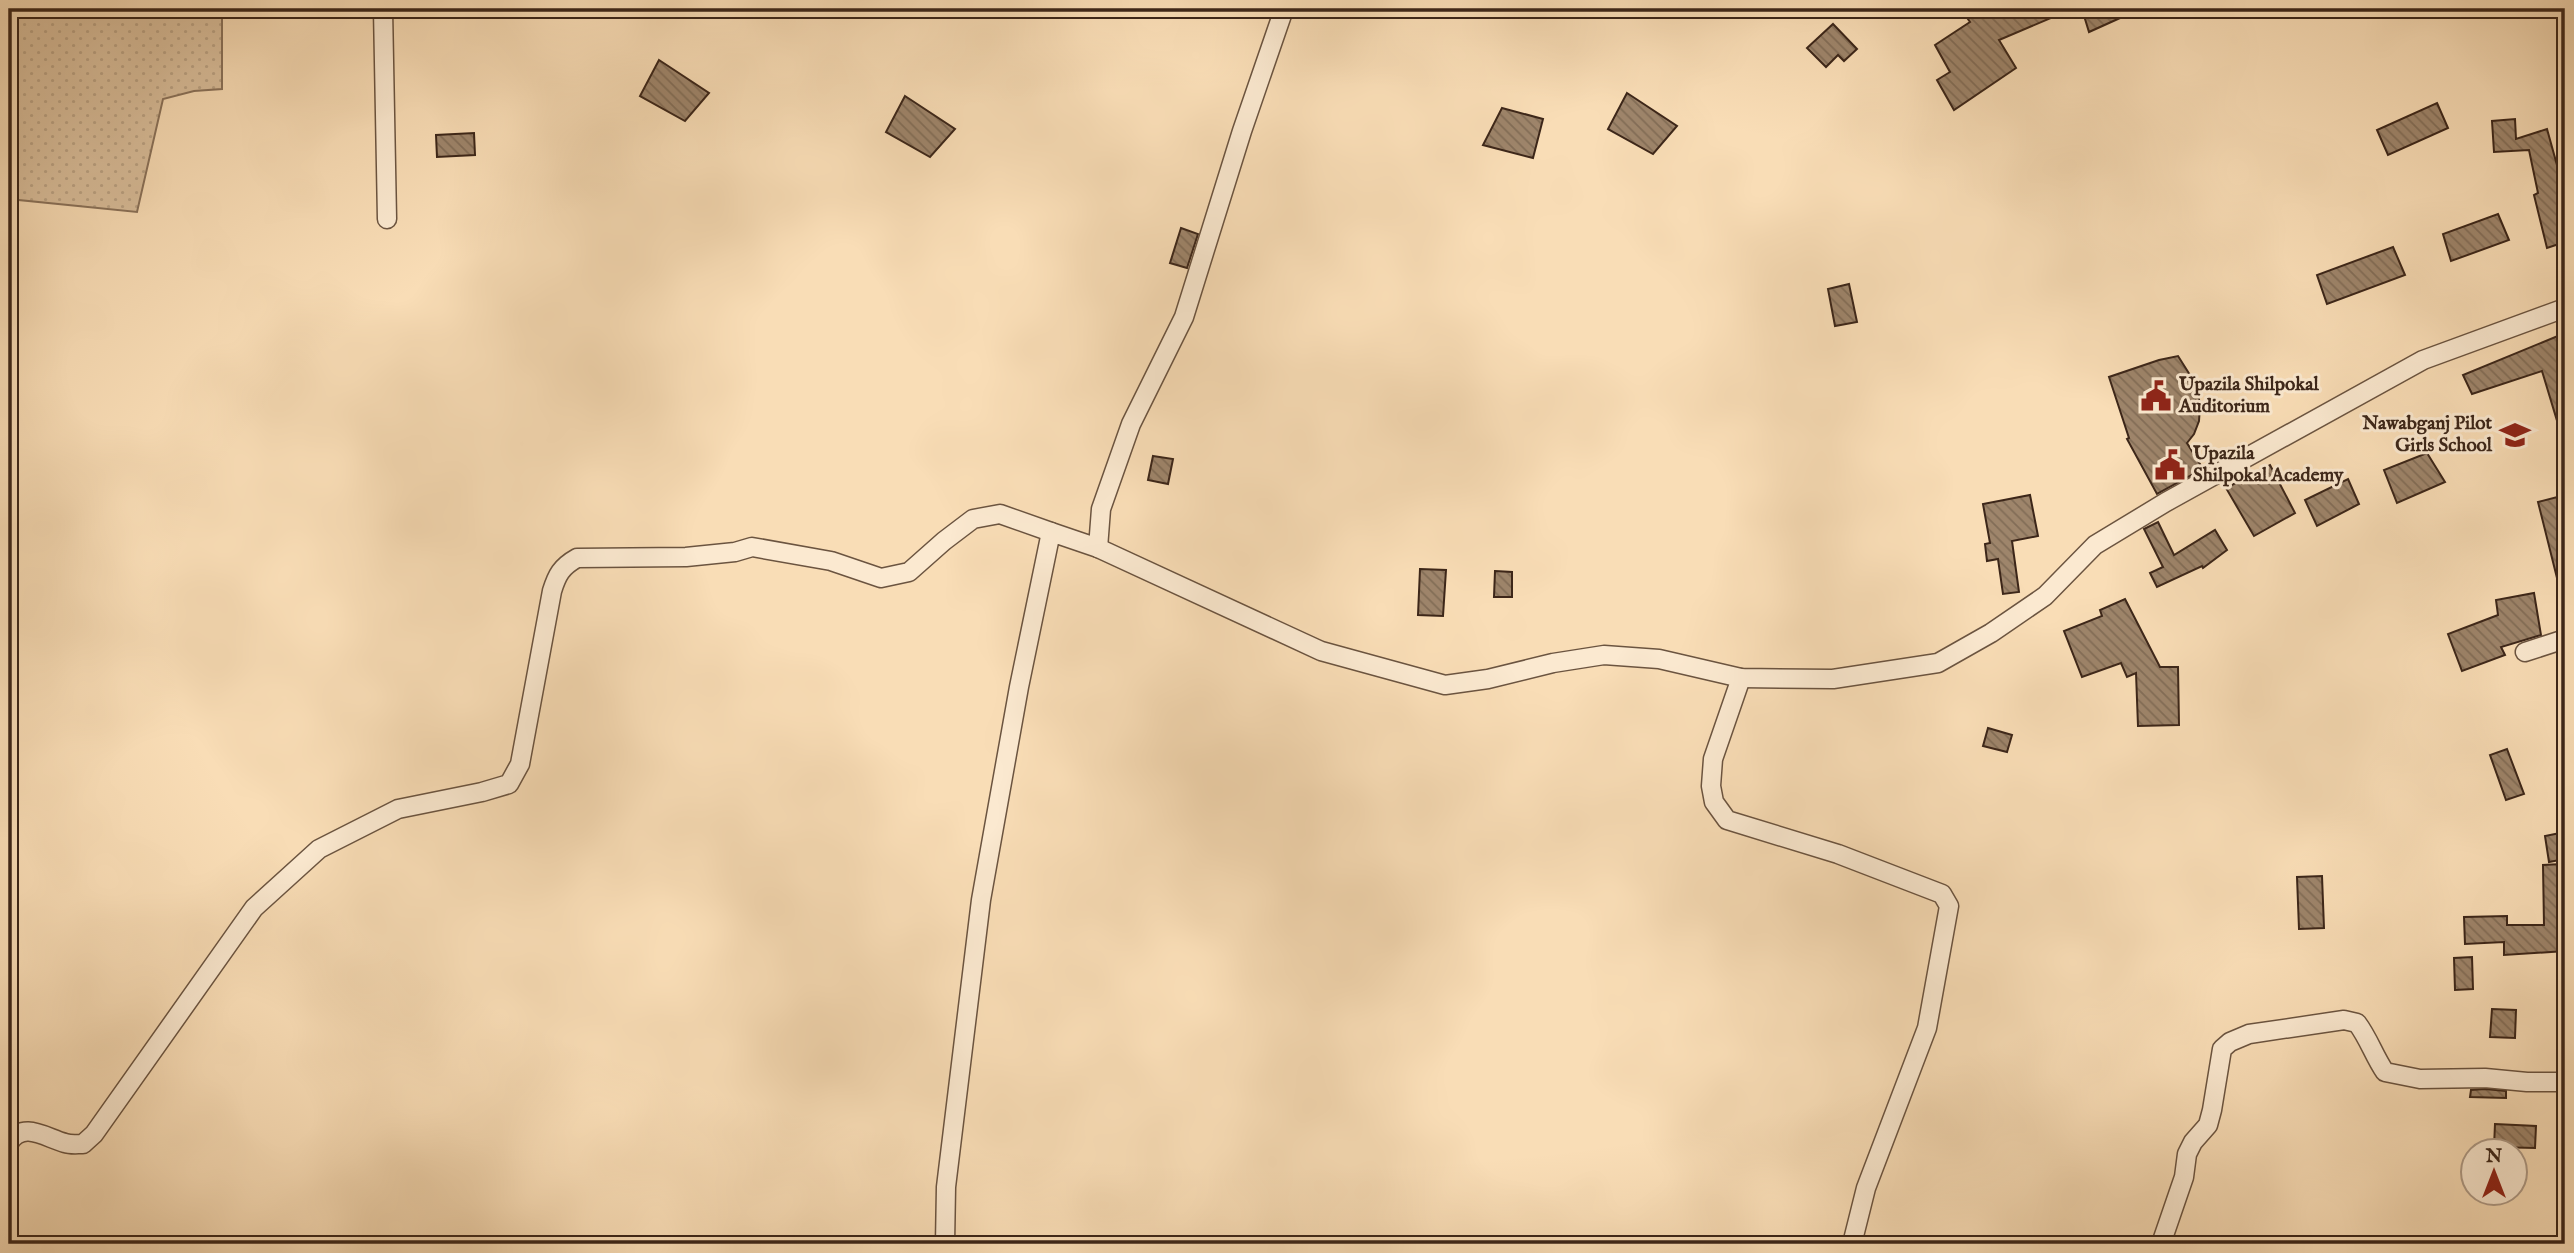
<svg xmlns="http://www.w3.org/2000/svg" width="2574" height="1253" font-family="'IM FELL English',serif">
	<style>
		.grass { fill: url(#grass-dots); stroke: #8a725a; stroke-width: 2 }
		.building { fill: url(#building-back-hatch); stroke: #3c2619; stroke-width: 2 }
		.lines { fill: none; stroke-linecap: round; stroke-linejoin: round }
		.street-casing { stroke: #6b5440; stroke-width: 21 }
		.street { stroke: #fbe9d0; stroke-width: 18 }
		.labels { text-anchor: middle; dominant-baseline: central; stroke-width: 6; stroke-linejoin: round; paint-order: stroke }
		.poi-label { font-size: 19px; font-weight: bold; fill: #3c2619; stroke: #fbe9d0; text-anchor: start }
	</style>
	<defs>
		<pattern id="grass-dots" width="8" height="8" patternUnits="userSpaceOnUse" patternTransform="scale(1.75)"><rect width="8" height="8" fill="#d9be9b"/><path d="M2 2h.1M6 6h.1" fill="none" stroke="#bba385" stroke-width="1.8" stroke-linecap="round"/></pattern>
		<pattern id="building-back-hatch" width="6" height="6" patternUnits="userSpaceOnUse" patternTransform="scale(1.75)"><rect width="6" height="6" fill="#9e856b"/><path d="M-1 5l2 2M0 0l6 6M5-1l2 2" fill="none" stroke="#826d57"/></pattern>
	</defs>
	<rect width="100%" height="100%" fill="#f9ddb6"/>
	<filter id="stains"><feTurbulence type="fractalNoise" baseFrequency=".00286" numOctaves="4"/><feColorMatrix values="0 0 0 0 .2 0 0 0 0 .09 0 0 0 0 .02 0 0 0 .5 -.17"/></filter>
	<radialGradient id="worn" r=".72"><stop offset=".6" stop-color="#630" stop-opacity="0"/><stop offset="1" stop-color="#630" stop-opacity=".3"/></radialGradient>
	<path class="grass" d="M9 9H239L222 15V89L194 91 163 99 137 212 9 199Z"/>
	<g class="building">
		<path d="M1961 9H2072L1999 40 2016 68 1954 110 1937 80 1950 72 1935 45 1970 22Z"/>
		<path d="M2082 9H2140L2089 32Z"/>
		<path d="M1833 24 1857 49 1844 61 1838 55 1826 67 1807 48Z"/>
		<path d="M659 60 709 93 685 121 640 96Z"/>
		<path d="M1627 93 1677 126 1653 154 1608 129Z"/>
		<path d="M905 96 955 129 930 157 886 132Z"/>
		<path d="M2437 103 2448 128 2388 155 2377 130Z"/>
		<path d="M1502 108 1543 119 1533 158 1483 145Z"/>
		<path d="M2515 119 2516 139 2547 129 2565 194V242L2547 248 2534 195 2538 193 2529 150 2494 152 2492 121Z"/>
		<path d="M474 133 475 155 437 157 436 135Z"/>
		<path d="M2498 214 2509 240 2451 261 2443 234Z"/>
		<path d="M1181 228 1198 234 1187 268 1170 263Z"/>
		<path d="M2393 247 2405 275 2327 304 2317 275Z"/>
		<path d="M1849 284 1857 322 1835 326 1828 289Z"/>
		<path d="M2565 333V434H2561L2542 371 2472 394 2463 375Z"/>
		<path d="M2178 356 2197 386 2200 406 2199 421 2194 434 2187 443 2203 469 2157 494 2127 439 2129 438 2109 377 2159 360Z"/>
		<path d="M2427 453 2445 482 2397 503 2384 470Z"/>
		<path d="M1153 456 1173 459 1168 484 1148 480Z"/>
		<path d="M2270 465 2295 513 2254 536 2226 488Z"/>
		<path d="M2348 479 2359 504 2317 526 2305 500Z"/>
		<path d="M2030 495 2038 536 2012 541 2019 592 2003 594 1998 559 1987 561 1985 544 1990 543 1983 504Z"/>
		<path d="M2565 495V586H2559L2538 502Z"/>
		<path d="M2158 522 2174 555 2215 530 2227 550 2203 568 2202 566 2157 587 2150 573 2163 567 2144 529Z"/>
		<path d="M1420 569 1446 570 1443 616 1418 615Z"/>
		<path d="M1495 571 1512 572V597H1494Z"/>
		<path d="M2534 593 2541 635 2501 647 2505 655 2462 671 2448 634 2498 615 2496 600Z"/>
		<path d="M2125 599 2160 667H2178L2179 725 2138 726 2136 673 2127 677 2121 663 2082 677 2064 631 2102 616 2100 610Z"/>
		<path d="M1988 728 2012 735 2007 752 1983 746Z"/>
		<path d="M2507 749 2524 794 2506 800 2490 755Z"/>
		<path d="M2565 832V859L2549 862 2545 836Z"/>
		<path d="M2561 864 2565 951 2504 955V942L2465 944 2464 917 2507 916V925H2544L2543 865Z"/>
		<path d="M2322 876 2324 928 2299 929 2297 877Z"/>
		<path d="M2472 957 2473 989 2455 990 2454 958Z"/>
		<path d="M2492 1009 2516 1010 2515 1038 2490 1037Z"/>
		<path d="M2485 1089 2506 1091V1098L2470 1097 2471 1090Z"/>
		<path d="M2495 1124 2536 1126 2535 1148 2494 1147Z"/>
	</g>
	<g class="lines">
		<g class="street-casing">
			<g id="street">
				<path d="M383 9 387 219"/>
				<path d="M1098 548 1321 651 1445 685 1488 679 1553 663 1604 655 1659 659 1741 678 1833 679 1938 663 1991 633 2045 596 2095 545 2166 502 2423 360 2565 308"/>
				<path d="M2525 652 2565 639"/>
				<path d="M1741 678 1713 759 1711 786 1714 802 1727 820 1838 854 1942 894 1949 906 1927 1028 1866 1188 1852 1244"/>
				<path d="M9 1143C23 1120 46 1138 65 1143 71 1145 77 1144 83 1144L94 1134 254 908 319 849 398 809 482 792 509 784 520 764 552 591C557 575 561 567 577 558L686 557 735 552 752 547 831 561 881 578 909 572 944 541 973 519 1000 514 1051 532"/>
				<path d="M945 1244 946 1187 981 900 1019 687 1051 532 1098 548 1101 509 1131 424 1184 317 1242 131 1284 9"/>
				<path d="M2161 1244 2184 1177 2187 1154 2193 1142 2208 1125 2212 1110 2222 1049 2230 1042 2249 1034 2344 1020 2357 1023C2369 1039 2374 1056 2385 1072L2420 1079 2485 1078 2527 1082H2565"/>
			</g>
		</g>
		<use href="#street" class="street"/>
	</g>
	<defs>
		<g id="civic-bare" transform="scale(2.415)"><path d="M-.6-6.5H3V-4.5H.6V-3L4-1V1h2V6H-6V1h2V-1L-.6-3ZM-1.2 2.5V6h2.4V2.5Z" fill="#8f2418" stroke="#fbe9d0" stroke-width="2.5" paint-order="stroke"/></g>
		<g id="school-bare" transform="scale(2.415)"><path d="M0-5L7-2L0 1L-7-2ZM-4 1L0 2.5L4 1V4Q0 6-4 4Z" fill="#8f2418" stroke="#fbe9d0" stroke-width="2.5" paint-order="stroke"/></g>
	</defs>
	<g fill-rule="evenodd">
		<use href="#civic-bare" x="2156" y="396"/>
		<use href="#school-bare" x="2515" y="435"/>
		<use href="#civic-bare" x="2170" y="465"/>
	</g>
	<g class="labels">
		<g class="poi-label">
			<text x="2179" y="385">Upazila Shilpokal<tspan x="2179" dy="22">Auditorium</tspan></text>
			<text x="2492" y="424" text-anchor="end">Nawabganj Pilot<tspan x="2492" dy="22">Girls School</tspan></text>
			<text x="2193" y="454">Upazila<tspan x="2193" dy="22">Shilpokal Academy</tspan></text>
		</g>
	</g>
	<rect width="2574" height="1253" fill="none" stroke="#f9ddb6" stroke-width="35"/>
	<rect x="10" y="10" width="2553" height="1232" fill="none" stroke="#3c2619" stroke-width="3.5"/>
	<rect x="18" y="18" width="2539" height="1218" fill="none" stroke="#3c2619" stroke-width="2"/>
	<g transform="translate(2494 1172)"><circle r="33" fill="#fbe9d0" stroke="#af9b87" stroke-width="2"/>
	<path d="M0-5L12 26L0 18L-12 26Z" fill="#8f2418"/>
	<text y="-10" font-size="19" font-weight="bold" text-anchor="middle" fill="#3c2619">N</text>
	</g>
	<rect width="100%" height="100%" filter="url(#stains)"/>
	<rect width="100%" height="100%" fill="url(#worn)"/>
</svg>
